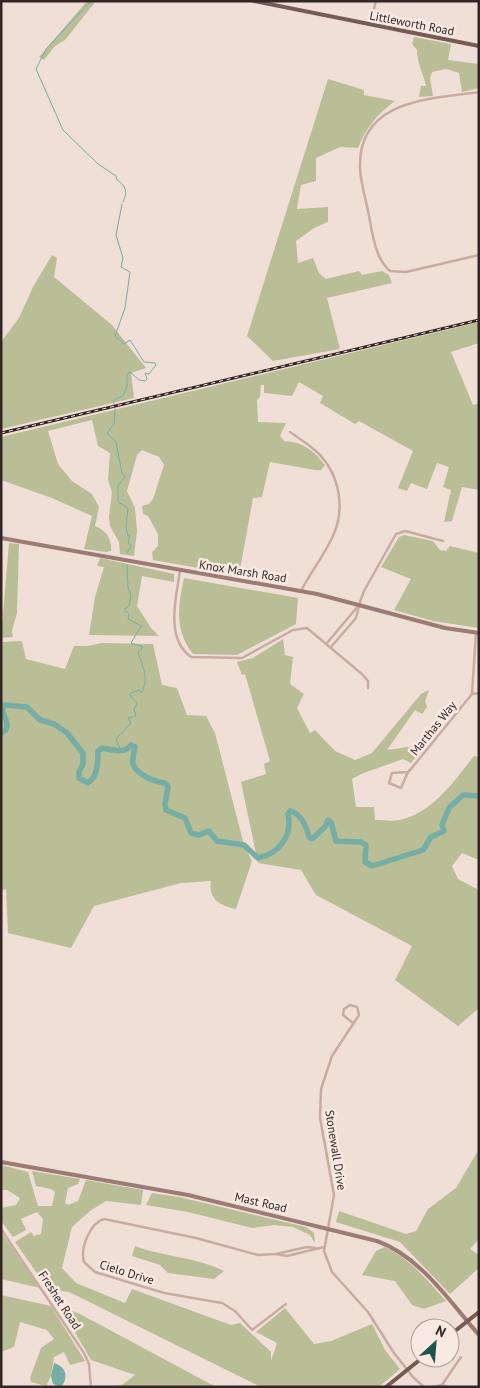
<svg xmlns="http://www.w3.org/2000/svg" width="480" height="1388" font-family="'PT Sans',sans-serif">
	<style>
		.green { fill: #b9be97 }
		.water { fill: #76ada4 }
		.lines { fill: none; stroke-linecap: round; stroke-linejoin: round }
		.stream { stroke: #76ada4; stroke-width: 1 }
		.river { stroke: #76ada4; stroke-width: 5.5 }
		.street { stroke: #c8aca3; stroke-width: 2.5 }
		.secondary { stroke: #9b7b74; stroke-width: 4 }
		.primary { stroke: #755a56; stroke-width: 4 }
		.rail-casing { stroke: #332625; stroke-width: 3 }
		.rail { stroke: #f8eae2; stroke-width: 1; stroke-dasharray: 4; stroke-linecap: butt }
		.labels { text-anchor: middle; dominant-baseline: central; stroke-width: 5; stroke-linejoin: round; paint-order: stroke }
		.street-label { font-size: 12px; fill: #332625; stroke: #f8eae2 }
	</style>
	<rect width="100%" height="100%" fill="#f0dfd6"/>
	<g class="green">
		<path d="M87 1H96L65 40 55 46 44 60 39 57Z"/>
		<path d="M414 37 451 44 448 60 479 64V88L462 92 459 73 446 69 432 72 430 78 433 96 419 97 421 86H426C424 75 416 60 417 50L412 44Z"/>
		<path d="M328 79 364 90V95L395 101C377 114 366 128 358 148L340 147 316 158V181L301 185 297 209 328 207V222L314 228 296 241 298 263 313 258 319 273 326 279 359 271 362 275 382 271 389 275 392 283 327 298 340 349 273 361 247 336Z"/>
		<path d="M52 255 57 258 54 277 112 325 146 368 131 373 134 398 1 429V342L19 318 33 287Z"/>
		<path d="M479 322V343L451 352 473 405 479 403V490L462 487 452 521 444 522 451 490 443 487 449 467 437 463 427 489 411 483 407 491 398 488 413 451 359 421 355 424 320 403 323 396 299 382 292 396 264 393V385H261L260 397 257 400 258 422 286 423 280 436 284 441C303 442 313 450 325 465L321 470H315L270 462 262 497 253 498 239 575 153 560 152 552 158 546V534L148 516 143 514 142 506 149 504 153 499 164 465 159 457 142 450 137 455 127 491 135 508 137 531 134 556 120 554 119 542 110 526 109 517 112 492 108 480 110 453 98 446 92 420 48 431 58 464 72 481 92 494 99 507 95 526C106 530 112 539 111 551L106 552 84 549 92 516 52 498 1 480V437Z"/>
		<path d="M404 535 433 541 440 550 446 551 450 546 479 553V628L433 621 394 610 411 579 381 567 399 537Z"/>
		<path d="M9 543 19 544 17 613 12 631 13 637 1 638Z"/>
		<path d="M100 558 174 574V582L142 576 137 606 151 628 159 636 89 635 95 597 104 567 97 566Z"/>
		<path d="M184 578 298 598 296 624 237 655 193 654C174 630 178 606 184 578Z"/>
		<path d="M283 639 285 655 293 657 290 684 304 694 297 708 310 733 315 730 335 751 355 760 372 753 421 694 429 690 425 701 427 707 422 714 415 710 387 750 415 746 421 750 411 763 403 759 361 774 352 779 356 807H374L375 820C384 820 395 822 403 819 434 811 455 780 474 756L479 757V860L462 853 452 866 458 879 479 890V1008L458 1026 395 980 412 946 316 895 301 870 258 863 241 782 266 774 264 764 270 761 245 674 242 675 237 662 253 658Z"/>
		<path d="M22 641 26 659 65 669 74 646H87L102 643 153 644 162 685 177 688 187 715 206 716 215 733 244 845 252 861 236 909C220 906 208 899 211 881L181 883 94 906 71 948 8 933 6 889 1 891V642Z"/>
		<path d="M479 1149V1239L470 1249 479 1255V1268L450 1294 400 1242 336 1222 339 1211 406 1234 416 1231 428 1209 456 1188Z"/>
		<path d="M1 1165 28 1172 38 1206H52L55 1192 51 1189 36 1186 32 1171 80 1179 78 1184 68 1188 65 1203 68 1205 78 1201 86 1180 143 1190 141 1205 106 1201 90 1211 72 1227 62 1268 76 1283 125 1303 132 1289 231 1325 240 1323 271 1352V1361L277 1343 256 1332 285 1308 314 1344 331 1341 372 1324 385 1350 400 1369 379 1387H261L69 1292 48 1289 15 1242 31 1232 34 1236 41 1234 43 1219 37 1212 21 1219 26 1230 13 1237 1 1221V1208L16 1205 20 1198 7 1190H1Z"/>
		<path d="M152 1193 179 1197 306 1227 314 1233 315 1243 310 1235 293 1227 274 1225 252 1228 188 1212 146 1205Z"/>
		<path d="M1 1232 40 1288 1 1279Z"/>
		<path d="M135 1246C164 1257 196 1257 224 1271L214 1279 168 1273 160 1265 132 1256Z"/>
		<path d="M385 1247C410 1259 427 1280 446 1301L424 1309 412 1305 395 1281 362 1275 376 1251Z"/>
		<path d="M1 1295 51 1306 85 1361 70 1365 64 1352 54 1357 51 1376 46 1386 31 1382 30 1378 41 1348 54 1339 47 1330 20 1322 14 1347 1 1352Z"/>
		<path d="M60 1307 80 1314 216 1387H105L122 1385 135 1375 91 1360Z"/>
	</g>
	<path class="water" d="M54 1363C66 1367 69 1377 61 1387L53 1384 51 1376Z"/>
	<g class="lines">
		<g class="stream">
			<path d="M91 1 46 49 36 69 63 130 98 164 116 176 117 180C126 186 128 192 123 202"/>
			<path d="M114 404V400L123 396 127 386V374L130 372 139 380 145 381 147 379 145 373 149 374 156 365 155 363 144 362 130 340 124 344 115 336 125 308 130 272 121 267 123 258 116 235 122 204"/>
			<path d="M115 409 114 424 107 433 116 442 122 474 125 476 118 486V502L128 508 126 526 128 536H130L128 542 131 546 127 553"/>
			<path d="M121 751 116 739 131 723 128 718 136 716 134 709 137 703 130 695 131 693 139 690 141 693C150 681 142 664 138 652L143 647 131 643 141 626 128 619 129 614 124 609 129 606 131 596 128 587 127 565"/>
		</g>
		<path class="river" d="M1 733C13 728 4 719 2 709L5 705 27 707 40 720 54 724 67 733 83 753V764L79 772V778L88 783C98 776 98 762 98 751L102 748C112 749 124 755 131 745L135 747C134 752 132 759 133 764 137 775 155 782 165 783L168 787 165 804 166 810 185 818 191 833 199 835 209 831 217 841 244 845 258 858C279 854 293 835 288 814L290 811C301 813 307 828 309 837L312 839 325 827 328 820 331 822 336 841 361 842 366 845 365 862 372 866 423 850 431 837 444 831 442 825 449 808 463 795 479 796"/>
		<g class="street">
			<path d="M370 24 376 1"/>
			<path d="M479 92C431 99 359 99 360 166 360 181 365 196 368 211 372 229 374 258 390 271L406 272 479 255"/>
			<path d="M290 432C300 439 310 445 318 453 340 475 346 510 332 538 323 557 310 573 301 591"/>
			<path d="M180 571C176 597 165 639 191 657L242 658 293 630 307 628 363 675 368 681V688"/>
			<path d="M327 643 359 605 364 591 396 534 405 531 443 541"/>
			<path d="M331 647 356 618 359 606"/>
			<path d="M472 694 476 633"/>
			<path d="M472 694 479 693"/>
			<path d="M408 772 401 788 389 783 392 773 408 772 411 769 472 694"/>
			<path d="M353 1023 343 1015 344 1009 350 1005 357 1007 359 1015 332 1056 321 1089 320 1118 334 1195 324 1251 332 1272 368 1312 394 1353 413 1377 424 1387"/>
			<path d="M1 1229 84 1353 89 1364 91 1387"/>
			<path d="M276 1254 287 1256 324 1247"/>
			<path d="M286 1304 252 1330 235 1311 222 1303 164 1293 95 1272 84 1262C80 1248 90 1223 104 1219L196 1238 258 1255 276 1254 307 1247 315 1248"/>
			<path d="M442 1385 461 1357"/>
			<path d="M432 1387 442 1385 448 1387"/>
		</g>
		<g class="secondary">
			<path d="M1 538 317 594 445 628 479 633"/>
			<path d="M1 1162 188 1195 377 1241C421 1257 449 1301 479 1335"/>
		</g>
		<g class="primary">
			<path d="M254 1 479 46"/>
			<path d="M450 1335 479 1312"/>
			<path d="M386 1387 422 1358"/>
		</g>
		<g class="rail-casing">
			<path id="rail" d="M1 433 479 320"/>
		</g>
		<use href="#rail" class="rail"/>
	</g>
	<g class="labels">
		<g class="street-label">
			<text transform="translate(412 23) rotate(11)">Littleworth Road</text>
			<text transform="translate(243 571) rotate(9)">Knox Marsh Road</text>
			<text transform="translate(433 728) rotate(-51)">Marthas Way</text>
			<text transform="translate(336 1150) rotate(81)">Stonewall Drive</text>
			<text transform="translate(261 1202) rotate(13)">Mast Road</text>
			<text transform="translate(127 1272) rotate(17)">Cielo Drive</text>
			<text transform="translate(60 1300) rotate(57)">Freshet Road</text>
		</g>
	</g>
	<rect width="480" height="1388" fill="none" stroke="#332625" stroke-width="5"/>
	<g transform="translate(435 1343) rotate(26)"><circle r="24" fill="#f8eae2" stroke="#a99c96"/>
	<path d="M0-4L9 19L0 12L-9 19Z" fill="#1b534b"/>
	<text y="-8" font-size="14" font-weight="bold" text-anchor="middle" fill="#332625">N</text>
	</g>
</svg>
